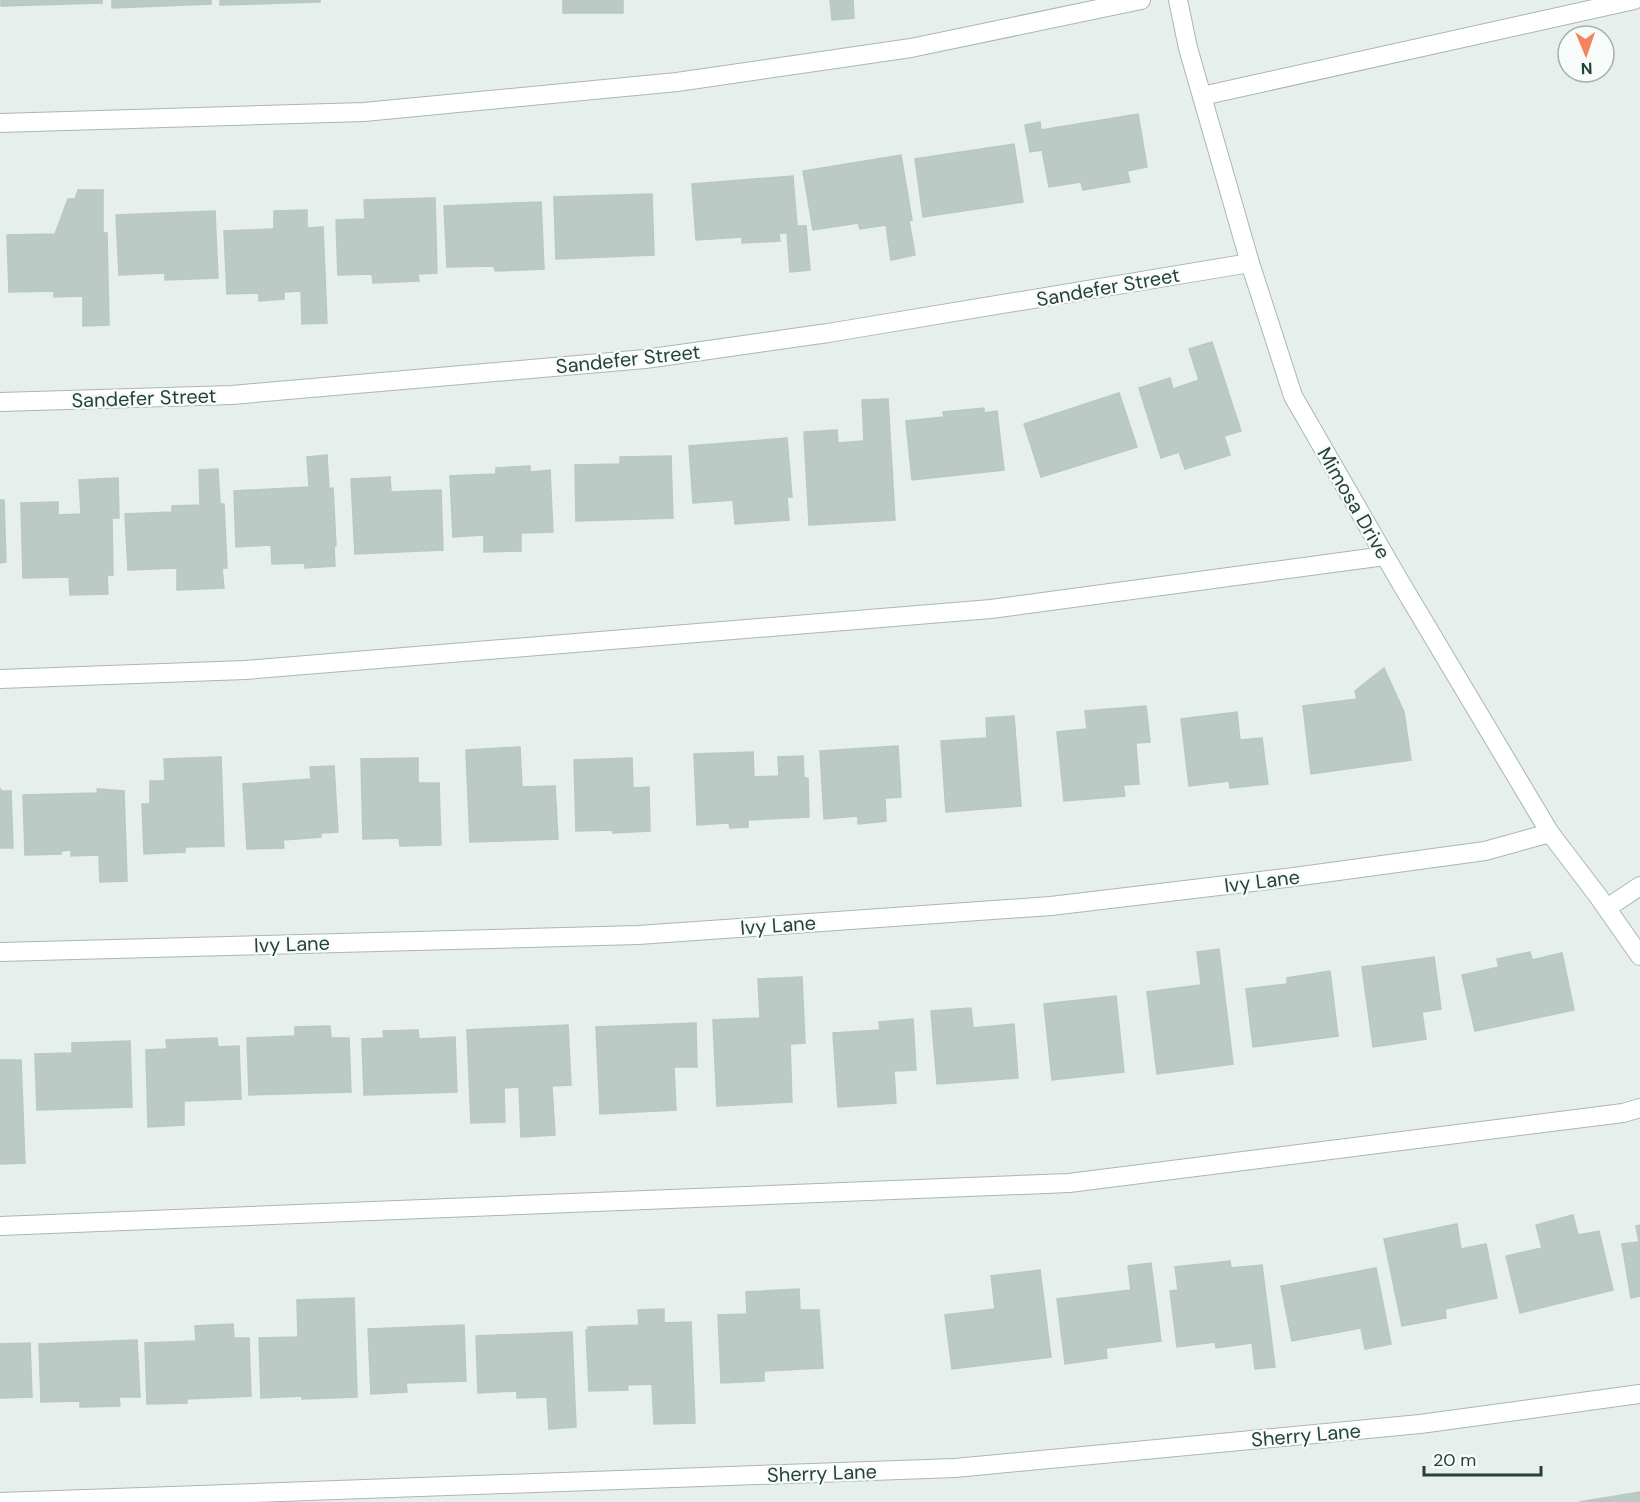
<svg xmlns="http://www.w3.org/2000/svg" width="1640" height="1502" font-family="'DM Sans',sans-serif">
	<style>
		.building { fill: #bbcac4; stroke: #b8c9c2; stroke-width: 1.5 }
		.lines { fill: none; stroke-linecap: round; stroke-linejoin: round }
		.service-casing { stroke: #a8b8b2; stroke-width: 20 }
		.minor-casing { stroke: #a8b8b2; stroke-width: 20 }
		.service { stroke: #fff; stroke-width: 18 }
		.minor { stroke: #fff; stroke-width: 18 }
		.labels { text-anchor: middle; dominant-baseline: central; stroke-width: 4.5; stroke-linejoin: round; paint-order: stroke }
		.street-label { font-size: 20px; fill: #24423a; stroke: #f7fbf9 }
	</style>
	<rect width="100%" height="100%" fill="#e6efeb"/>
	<g class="building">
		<path d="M1 0H102V3L1 6Z"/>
		<path d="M112 0H211V4L112 8Z"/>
		<path d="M220 0H320V2L220 5Z"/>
		<rect x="563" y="0" width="60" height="13"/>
		<path d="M830 0H853L854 18 832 20Z"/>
		<path d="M1138 114 1147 167 1127 171 1130 182 1083 190 1081 182 1049 187 1042 150 1030 152 1025 125 1040 122 1041 130Z"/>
		<path d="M1014 144 1023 202 923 217 915 159Z"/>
		<path d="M901 155 912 220 909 221 915 255 891 260 886 225 860 229 858 223 813 230 803 171Z"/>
		<path d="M793 176 797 226H806L810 270 790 272 787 233H779L780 241 742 243V237L696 240 692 184Z"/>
		<path d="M78 190H103V233H107L109 325 83 326V296L54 297V291L9 292 7 235 55 234 68 199H75Z"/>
		<path d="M652 194 654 255 556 259 554 197Z"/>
		<path d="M435 198 437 273 418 274 419 281 373 283 372 274 338 275 336 220 365 219 364 200Z"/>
		<path d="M541 202 544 269 495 271 494 266 447 267 444 206Z"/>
		<path d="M307 210V228L323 227 327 323 302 324 301 291 284 292V299L259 301V293L227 294 224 231 274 229V211Z"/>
		<path d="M215 211 218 278 165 280V273L119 275 116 215Z"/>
		<path d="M1212 342 1241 431 1224 436 1230 455 1185 469 1179 452 1161 458 1139 388 1170 378 1173 389 1199 380 1189 349Z"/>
		<path d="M1119 393 1137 447 1041 477 1024 424Z"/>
		<path d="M888 399 895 520 809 525 804 432 837 430 838 443 864 441 862 400Z"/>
		<path d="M984 408V413L997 411 1004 470 912 480 906 421 944 417 943 412Z"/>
		<path d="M787 438 792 497H787L789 520 735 524 733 500 693 503 689 446Z"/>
		<path d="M327 455 329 489 333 488 336 546H334L335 566 305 568V563L272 564 271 545 236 547 234 491 309 487 307 457Z"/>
		<path d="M671 456 673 518 576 521 575 465 620 464V457Z"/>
		<path d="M530 466V472L550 470 553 532 521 533V551L484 552V535L453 537 450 476 496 474V468Z"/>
		<path d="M218 469 220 504H224L227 568H222L224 588 177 590V568L128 570 125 514 172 512V506L200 505 199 470Z"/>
		<path d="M390 477 391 492 441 490 443 550 355 554 351 479Z"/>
		<path d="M118 478 119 518H112L113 575H107L108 594 70 595 69 577 23 578 21 503 58 502V515L81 514 79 480Z"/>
		<path d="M0 500H4L6 562 0 563Z"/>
		<path d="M1384 668 1404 712 1411 760 1311 774 1303 706 1357 699 1355 691Z"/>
		<path d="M1146 706 1150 742 1136 743 1139 784 1123 785 1125 796 1064 801 1057 732 1087 729 1085 711Z"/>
		<path d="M1237 712 1240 740 1262 738 1268 784 1230 788 1229 781 1189 786 1181 719Z"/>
		<path d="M1014 716 1021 806 946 812 941 741 987 738 986 718Z"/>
		<path d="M898 746 901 797 885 798 886 821 858 824V816L824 819 820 751Z"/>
		<path d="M520 747 522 787 555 786 558 839 470 842 466 750Z"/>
		<path d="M753 752 754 777 779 776 778 757 803 756 804 778H808L809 817 748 820V827L730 828 729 823 697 825 694 754Z"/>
		<path d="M221 757 224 846 185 847V852L144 854 142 804H150V781H165L164 759Z"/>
		<path d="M418 758V783H439L441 845 400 846 399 838 363 839 361 759Z"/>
		<path d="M632 758 633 788 649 787 650 831 613 833V830L576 831 574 760Z"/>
		<path d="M334 766 338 832 321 833V837L283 840 284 848 247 849 243 784 311 779 310 767Z"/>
		<path d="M0 788 1 791H11L13 848H0Z"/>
		<path d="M97 789 124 791 127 881 100 882 99 855 71 856V850L61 851V854L25 855 23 795 98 793Z"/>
		<path d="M1219 949 1233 1064 1157 1074 1147 992 1201 985 1197 952Z"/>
		<path d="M1530 952 1532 960 1562 953 1574 1010 1475 1031 1462 975 1499 967 1497 959Z"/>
		<path d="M1434 957 1441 1009 1422 1012 1426 1039 1373 1047 1362 967Z"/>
		<path d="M1330 971 1338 1036 1253 1047 1246 989 1287 984V978Z"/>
		<path d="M802 977 805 1043 790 1044 792 1102 717 1106 713 1020 760 1018 758 979Z"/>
		<path d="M1116 996 1124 1072 1052 1080 1044 1004Z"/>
		<path d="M971 1008 973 1028 1014 1024 1018 1078 937 1084 931 1011Z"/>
		<path d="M913 1019 916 1070 894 1071 896 1103 838 1107 833 1033 880 1030 879 1022Z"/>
		<path d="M696 1023 697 1067H674L676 1110 600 1114 596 1027Z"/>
		<path d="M568 1025 571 1085 552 1086 555 1135 521 1137 519 1087 504 1088 505 1122 471 1123 467 1030Z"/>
		<path d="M330 1026 331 1038H349L351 1092 249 1095 247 1038 295 1036V1027Z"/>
		<path d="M418 1030 419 1039 455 1037 457 1092 364 1095 362 1039 384 1038 383 1031Z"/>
		<path d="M217 1038 218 1047 239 1046 241 1099 184 1101V1125L148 1127 146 1050 167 1049 166 1040Z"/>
		<path d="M130 1041 132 1107 37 1110 35 1054 72 1053V1043Z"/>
		<path d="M0 1060H21L25 1163 0 1164Z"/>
		<path d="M1573 1215 1578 1235 1599 1231 1613 1290 1520 1313 1506 1256 1542 1248 1536 1225Z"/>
		<path d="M1457 1224 1461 1249 1486 1244 1497 1298 1445 1309 1446 1318 1402 1326 1384 1239Z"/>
		<path d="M1640 1225V1296L1631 1298 1622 1244 1639 1242 1636 1226Z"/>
		<path d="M1230 1261 1231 1268 1262 1265 1275 1367 1255 1369 1252 1343 1216 1348 1215 1342 1177 1347 1170 1291 1178 1290 1175 1267Z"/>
		<path d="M1151 1263 1161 1341 1106 1348 1107 1358 1065 1364 1057 1299 1131 1290 1128 1266Z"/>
		<path d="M1376 1268 1391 1344 1365 1349 1361 1328 1292 1341 1281 1286Z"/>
		<path d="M1040 1270 1051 1357 952 1369 945 1315 995 1309 991 1276Z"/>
		<path d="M799 1289 800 1310H819L823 1368 764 1371V1381L721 1383 718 1315 747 1314 746 1292Z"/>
		<path d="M354 1298 357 1397 302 1399V1396L261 1398 259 1338 298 1337 297 1300Z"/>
		<path d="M664 1309V1323L691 1322 695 1423 654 1424 652 1384 627 1385 628 1390 589 1391 586 1330H588V1327L639 1325 638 1310Z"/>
		<path d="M233 1324 234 1338H249L251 1396 187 1399V1403L147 1404 145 1343 196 1341 195 1326Z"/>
		<path d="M464 1325 466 1381 406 1383 407 1392 371 1394 368 1329Z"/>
		<path d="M572 1332 576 1427 549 1429 547 1397 517 1398V1391L478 1393 476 1336Z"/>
		<path d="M137 1340 140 1397H119L120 1406 80 1407V1401L41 1402 39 1344Z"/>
		<path d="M30 1343 32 1397 0 1398V1344Z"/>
		<path d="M1640 1492V1502H1579Z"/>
	</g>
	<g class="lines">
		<g class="service-casing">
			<g id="service">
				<path d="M1202 96 1634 0"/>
				<path d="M0 123 364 112 677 82 911 48 1141 0"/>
				<path d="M0 679 245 670 991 609 1385 556"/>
				<path d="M1607 908 1640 886"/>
				<path d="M0 1226 1069 1183 1623 1113 1640 1108"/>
			</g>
		</g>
		<g class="minor-casing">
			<g id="minor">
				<path d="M1178 0 1188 48 1250 263 1293 396 1399 580 1550 833 1598 896 1640 956"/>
				<path d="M0 402 232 395 645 359 828 333 1250 263"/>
				<path d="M0 952 638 935 1051 906 1294 877 1485 851 1550 833"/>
				<path d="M0 1502 955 1468 1420 1424 1640 1394"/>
			</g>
		</g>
		<use href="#service" class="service"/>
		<use href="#minor" class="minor"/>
	</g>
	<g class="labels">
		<g class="street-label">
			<text transform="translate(1108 287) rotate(-10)">Sandefer Street</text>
			<text transform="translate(628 359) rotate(-6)">Sandefer Street</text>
			<text transform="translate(144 398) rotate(-2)">Sandefer Street</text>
			<text transform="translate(1354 503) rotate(60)">Mimosa Drive</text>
			<text transform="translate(1262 881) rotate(-7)">Ivy Lane</text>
			<text transform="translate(778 925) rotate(-4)">Ivy Lane</text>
			<text transform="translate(292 944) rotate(-2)">Ivy Lane</text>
			<text transform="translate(1306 1435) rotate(-5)">Sherry Lane</text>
			<text transform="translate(822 1473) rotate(-2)">Sherry Lane</text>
		</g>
	</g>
	<g transform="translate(1586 54) rotate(178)"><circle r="28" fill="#f7fbf9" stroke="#a3b1ad" stroke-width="1.5"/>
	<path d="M0-4.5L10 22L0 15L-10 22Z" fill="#f4845f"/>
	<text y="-9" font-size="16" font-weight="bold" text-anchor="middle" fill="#24423a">N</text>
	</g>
	<path d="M1424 1466v9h117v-9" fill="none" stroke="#24423a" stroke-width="3"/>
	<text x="1433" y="1466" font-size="18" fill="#24423a" stroke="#f7fbf9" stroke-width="4.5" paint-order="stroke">20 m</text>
</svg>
